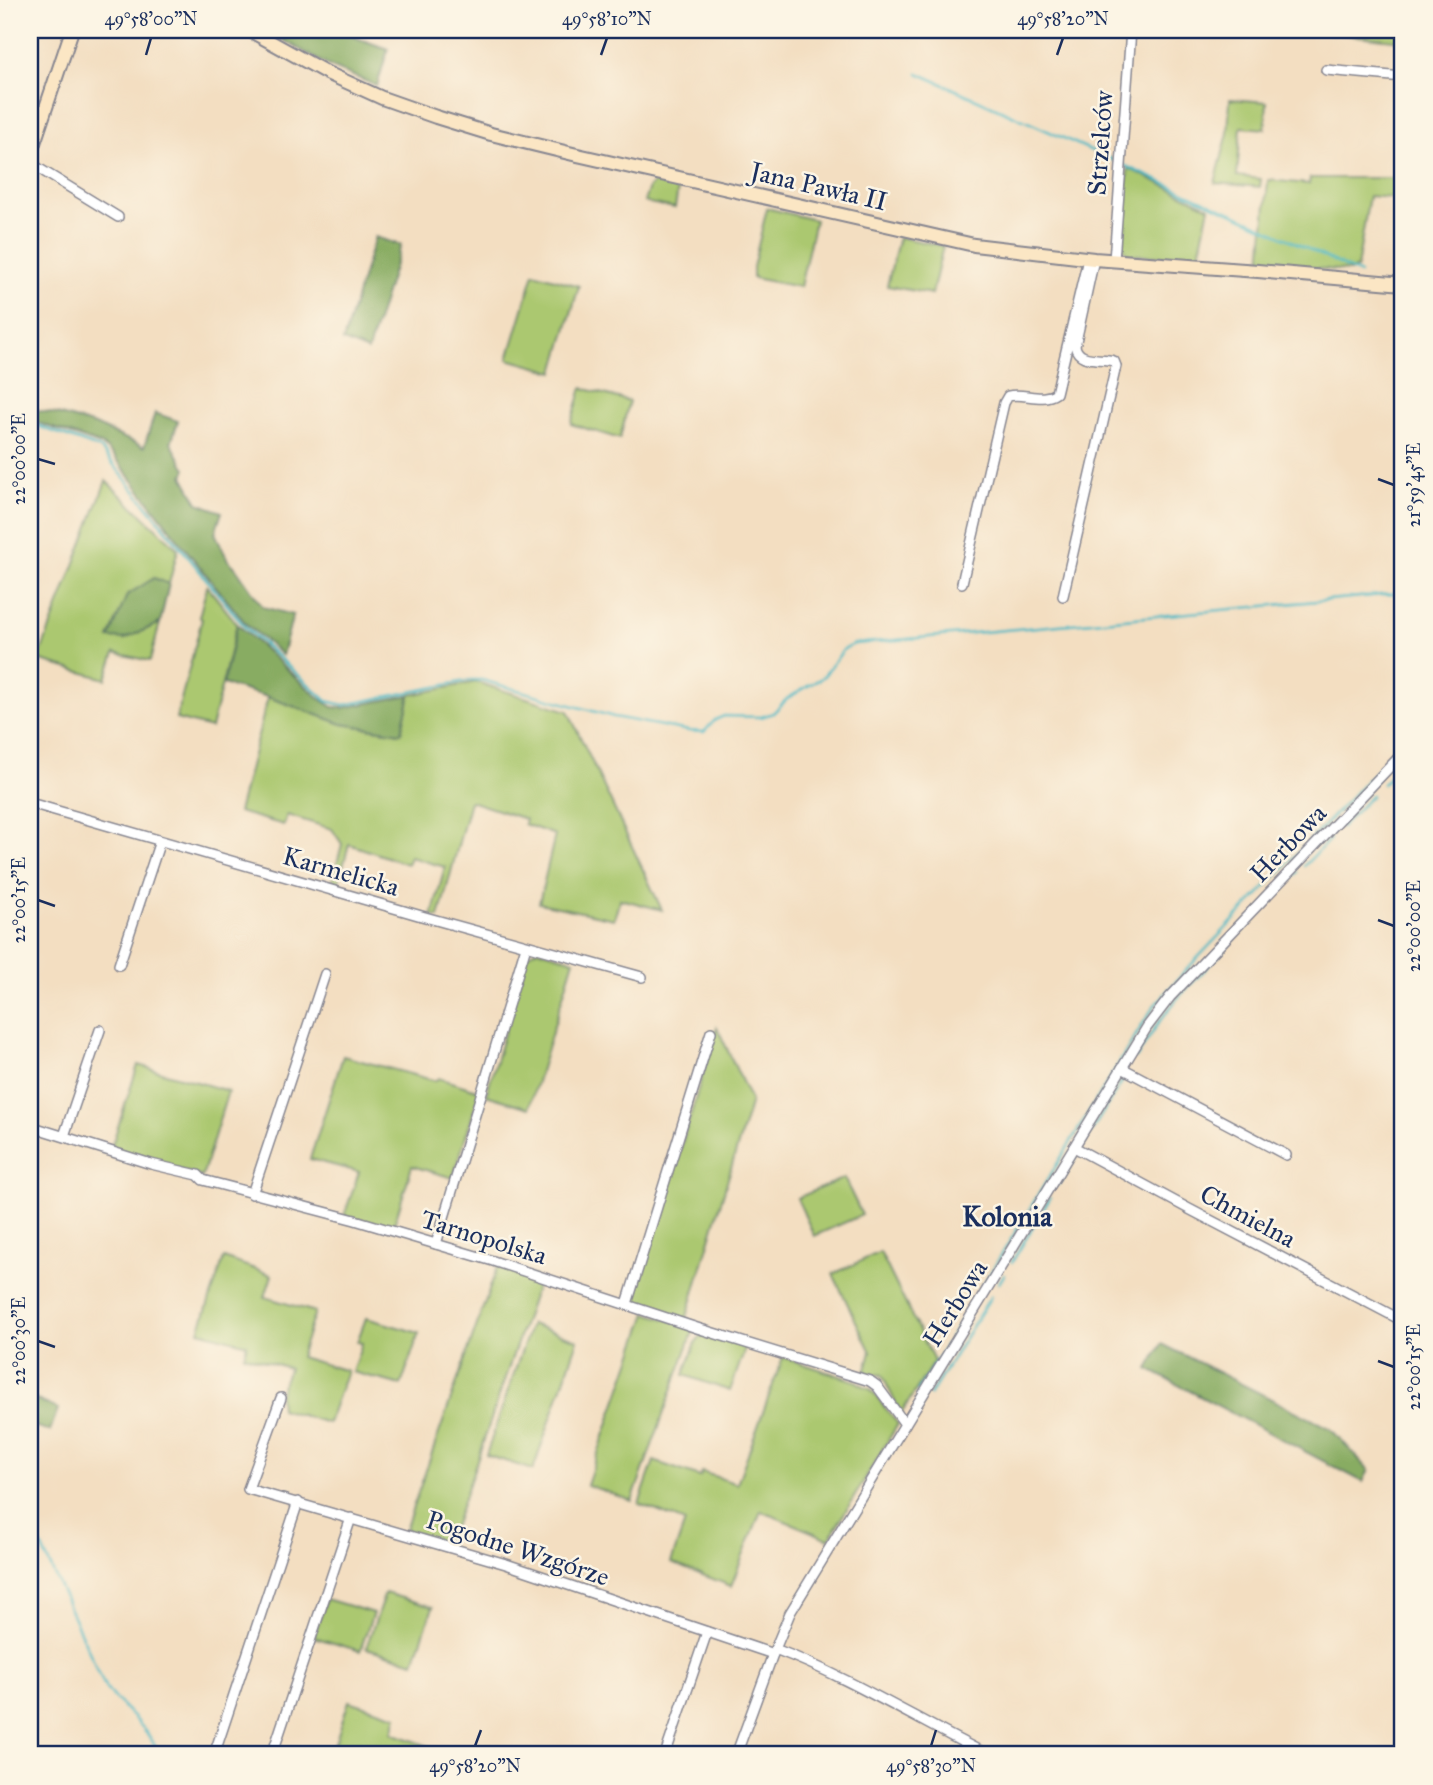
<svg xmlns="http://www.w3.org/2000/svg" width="1433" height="1785" font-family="'IM FELL Great Primer',serif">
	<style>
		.green { fill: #abc86f; stroke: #637c66; stroke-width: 2 }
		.forest { fill: #88ac62; stroke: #526e60; stroke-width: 2 }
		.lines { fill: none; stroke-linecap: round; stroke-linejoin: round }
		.stream { stroke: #4ab8c4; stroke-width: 2.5 }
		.street-casing { stroke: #878690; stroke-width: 12 }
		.secondary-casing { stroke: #878690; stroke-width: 16 }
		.street { stroke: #fff; stroke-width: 9 }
		.secondary { stroke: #fbe6c4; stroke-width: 12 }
		.ticks { fill: none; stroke: #1b2f5e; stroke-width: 2.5 }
		.labels { text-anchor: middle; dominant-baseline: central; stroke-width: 5; stroke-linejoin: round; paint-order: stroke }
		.street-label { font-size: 26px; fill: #1b2f5e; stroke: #fcf5e5 }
		.neighbourhood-label { font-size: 28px; font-weight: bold; fill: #1b2f5e; stroke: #fcf5e5 }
		.neatline { fill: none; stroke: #1b2f5e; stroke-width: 2.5 }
		.ticks-label { font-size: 18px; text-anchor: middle; fill: #1b2f5e }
	</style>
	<rect width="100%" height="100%" fill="#fcf5e5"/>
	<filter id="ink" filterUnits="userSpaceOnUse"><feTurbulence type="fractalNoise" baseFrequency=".0143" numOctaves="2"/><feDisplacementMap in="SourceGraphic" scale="14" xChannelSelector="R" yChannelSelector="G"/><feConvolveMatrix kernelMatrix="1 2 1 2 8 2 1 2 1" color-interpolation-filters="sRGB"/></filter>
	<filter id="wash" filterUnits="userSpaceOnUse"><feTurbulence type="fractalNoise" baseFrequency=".00686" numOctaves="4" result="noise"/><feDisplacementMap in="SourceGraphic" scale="28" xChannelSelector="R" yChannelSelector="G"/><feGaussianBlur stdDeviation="1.57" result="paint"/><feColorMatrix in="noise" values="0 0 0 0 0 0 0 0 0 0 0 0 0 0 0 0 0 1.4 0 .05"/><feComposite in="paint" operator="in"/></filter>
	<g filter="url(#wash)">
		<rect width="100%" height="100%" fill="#f3dec1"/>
		<g class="green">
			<path d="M1321 30H1403V41L1321 32Z"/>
			<path d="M1400 82H1403V199L1369 196 1357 268 1350 271 1261 264 1268 180 1309 184 1310 178H1395Z"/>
			<path d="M1230 99 1267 102 1265 129 1241 127 1237 176 1261 179 1260 187 1215 183 1228 133Z"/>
			<path d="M1128 168 1209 207 1198 260 1128 254 1122 246Z"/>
			<path d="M655 182 678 189 675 208 644 202 649 187Z"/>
			<path d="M767 208 815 220 800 287 753 278V267Z"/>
			<path d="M899 237 943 246 932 294 887 286Z"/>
			<path d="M534 273 579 286 554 372 508 359Z"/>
			<path d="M582 388 629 401 620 439 571 424Z"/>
			<path d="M106 481 178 549 169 584 154 578 125 639 160 623 150 661 115 653 106 679 38 660Z"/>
			<path d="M207 586 237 624 211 728 176 719 202 619 199 617Z"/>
			<path d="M476 682 568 711 662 910 620 899 614 919 539 903 555 835 524 824 525 819 470 801 439 917 432 916 445 867 410 857 407 864 349 844 337 888 331 887 342 844 332 829 287 815 284 825 238 812 268 697 342 724 401 733 410 695Z"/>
			<path d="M537 949 574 960 529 1108 486 1095 527 955Z"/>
			<path d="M717 1027 751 1101 686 1320 637 1304 635 1299Z"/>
			<path d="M343 1056 436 1081 438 1078 480 1091 453 1178 412 1166 393 1228 344 1216 359 1172 310 1159Z"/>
			<path d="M138 1065 228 1091 202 1177 111 1148Z"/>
			<path d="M844 1178 862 1215 814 1236 797 1198Z"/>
			<path d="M880 1252 934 1361 901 1414 882 1375 865 1373 871 1352 833 1274Z"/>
			<path d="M224 1258 272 1275 265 1297 315 1312 300 1357 347 1371 328 1423 280 1409 279 1395 289 1368 244 1355 247 1344 199 1331Z"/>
			<path d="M498 1265 535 1276 538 1282 450 1539 444 1542 405 1530Z"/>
			<path d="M647 1313 691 1327 693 1332 632 1501 587 1485Z"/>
			<path d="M366 1318 419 1333 401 1385 352 1372 362 1343 357 1342Z"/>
			<path d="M531 1324 578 1340 533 1470 486 1455Z"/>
			<path d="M703 1334 746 1346 730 1391 684 1375 696 1342Z"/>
			<path d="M783 1357 855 1381 871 1390 898 1424 829 1539 761 1511 731 1586 671 1563 685 1522 639 1504 654 1461 700 1477 702 1472 737 1484Z"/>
			<path d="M385 1593 433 1607 414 1662 366 1648Z"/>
			<path d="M326 1599 373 1613 360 1651 314 1637Z"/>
			<path d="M349 1701 397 1716 392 1733 437 1749 435 1755H331Z"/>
		</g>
		<g class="forest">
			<path d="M280 30H334L388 49 377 86 329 66 278 37Z"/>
			<path d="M375 237 401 245 368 351 343 341Z"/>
			<path d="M30 409 57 414 95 425 144 447 155 413 178 421 171 443 186 469 183 476 198 503 222 512 215 533 228 560 235 567 263 607 293 615 282 655 246 624 183 546 114 456 102 445 30 420Z"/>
			<path d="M154 578 169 584 160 623 125 639 109 638 127 595Z"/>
			<path d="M237 624 319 698 333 707 343 708 410 695 401 733 342 724 268 697 223 684Z"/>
			<path d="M1162 1344 1331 1429 1369 1470 1363 1482 1148 1369Z"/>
			<path d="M30 1397 58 1409 50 1431 30 1425Z"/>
		</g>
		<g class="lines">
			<g class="stream">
				<path d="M918 73 1115 161"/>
				<path d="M1123 165 1261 226 1360 274"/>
				<path d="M30 423 101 449 245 627 327 701 344 705 471 680H482L614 717 689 731 704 732 715 720 724 716 761 717 773 713 788 698 823 677 844 649 854 644 1403 593"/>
				<path d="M1383 784 1394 773"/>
				<path d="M1341 827 1372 795"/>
				<path d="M1304 866 1330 839"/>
				<path d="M1288 883 1298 872"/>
				<path d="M1136 1058 1159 1022 1177 999 1277 894"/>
				<path d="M1084 1143 1126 1075"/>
				<path d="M1058 1185 1076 1156"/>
				<path d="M1012 1262 1050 1198"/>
				<path d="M999 1283 1004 1275"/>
				<path d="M918 1391 1154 1006 1188 968 1403 743"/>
				<path d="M930 1395 991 1296"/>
				<path d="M30 1521 106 1689 144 1729 157 1748"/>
			</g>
		</g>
	</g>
	<g filter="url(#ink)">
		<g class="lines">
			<g class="street-casing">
				<g id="street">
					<path d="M1326 70 1403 77"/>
					<path d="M30 163 118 217"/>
					<path d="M1114 260 1131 30"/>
					<path d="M962 583 1004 403 1008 396C1024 392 1042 403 1056 393L1088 259"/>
					<path d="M1063 596 1116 366 1114 361C1099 357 1079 363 1075 346L1094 259"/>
					<path d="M30 803 425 917 642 977"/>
					<path d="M119 965 160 841"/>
					<path d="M1122 1068 1286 1155"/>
					<path d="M30 1126 151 1164 198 1175 203 1180 355 1220 493 1261 697 1328 870 1381 877 1386 905 1424"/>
					<path d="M64 1136 100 1030"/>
					<path d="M1074 1147 1189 1209 1403 1321"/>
					<path d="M252 1194 325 974"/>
					<path d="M436 1244 526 946"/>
					<path d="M627 1304 711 1032"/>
					<path d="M281 1398 248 1489 506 1564 773 1654"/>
					<path d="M775 1649C849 1677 917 1720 988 1755"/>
					<path d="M214 1755 298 1502"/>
					<path d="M272 1755 351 1518"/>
					<path d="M665 1755 707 1632"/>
					<path d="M736 1755 773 1654 790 1613 1147 1027 1170 997 1403 753"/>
				</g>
			</g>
			<g class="secondary-casing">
				<g id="secondary">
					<path d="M249 30 327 73 382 98 436 117 491 134 573 154 974 245 1094 259 1258 271 1403 284"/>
					<path d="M30 155 72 30"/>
				</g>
			</g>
			<use href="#street" class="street"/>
			<use href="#secondary" class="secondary"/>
		</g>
	</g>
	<path class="ticks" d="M146 55 151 38M601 55 607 38M1057 55 1063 38M38 459 55 464M1378 479 1394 485M38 900 55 906M1378 920 1394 926M38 1341 55 1347M1378 1361 1394 1367M475 1746 481 1730M931 1746 936 1730"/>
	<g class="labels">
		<g class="street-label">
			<text transform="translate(1100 143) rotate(-86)">Strzelców</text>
			<text transform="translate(819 186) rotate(13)">Jana Pawła II</text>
			<text transform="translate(1288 843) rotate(-46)">Herbowa</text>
			<text transform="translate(341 871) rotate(16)">Karmelicka</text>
			<text transform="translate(1248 1216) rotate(28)">Chmielna</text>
			<text transform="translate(484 1237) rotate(17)">Tarnopolska</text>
			<text transform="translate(955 1303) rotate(-58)">Herbowa</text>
			<text transform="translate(518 1548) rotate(18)">Pogodne Wzgórze</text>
		</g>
		<g class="neighbourhood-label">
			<text x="1007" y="1216">Kolonia</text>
		</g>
	</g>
	<rect width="1433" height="1785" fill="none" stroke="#fcf5e5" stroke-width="77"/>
	<rect x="38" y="38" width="1356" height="1708" class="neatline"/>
	<g class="ticks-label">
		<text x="151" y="25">49°58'00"N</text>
		<text x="607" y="25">49°58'10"N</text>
		<text x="1063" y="25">49°58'20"N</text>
		<text transform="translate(19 459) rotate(-90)" y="6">22°00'00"E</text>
		<text transform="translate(1414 485) rotate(-90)" y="6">21°59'45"E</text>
		<text transform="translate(19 900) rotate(-90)" y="6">22°00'15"E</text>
		<text transform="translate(1414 926) rotate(-90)" y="6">22°00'00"E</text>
		<text transform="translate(19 1341) rotate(-90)" y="6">22°00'30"E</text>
		<text transform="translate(1414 1367) rotate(-90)" y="6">22°00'15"E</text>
		<text x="475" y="1772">49°58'20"N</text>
		<text x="931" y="1772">49°58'30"N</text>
	</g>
</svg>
